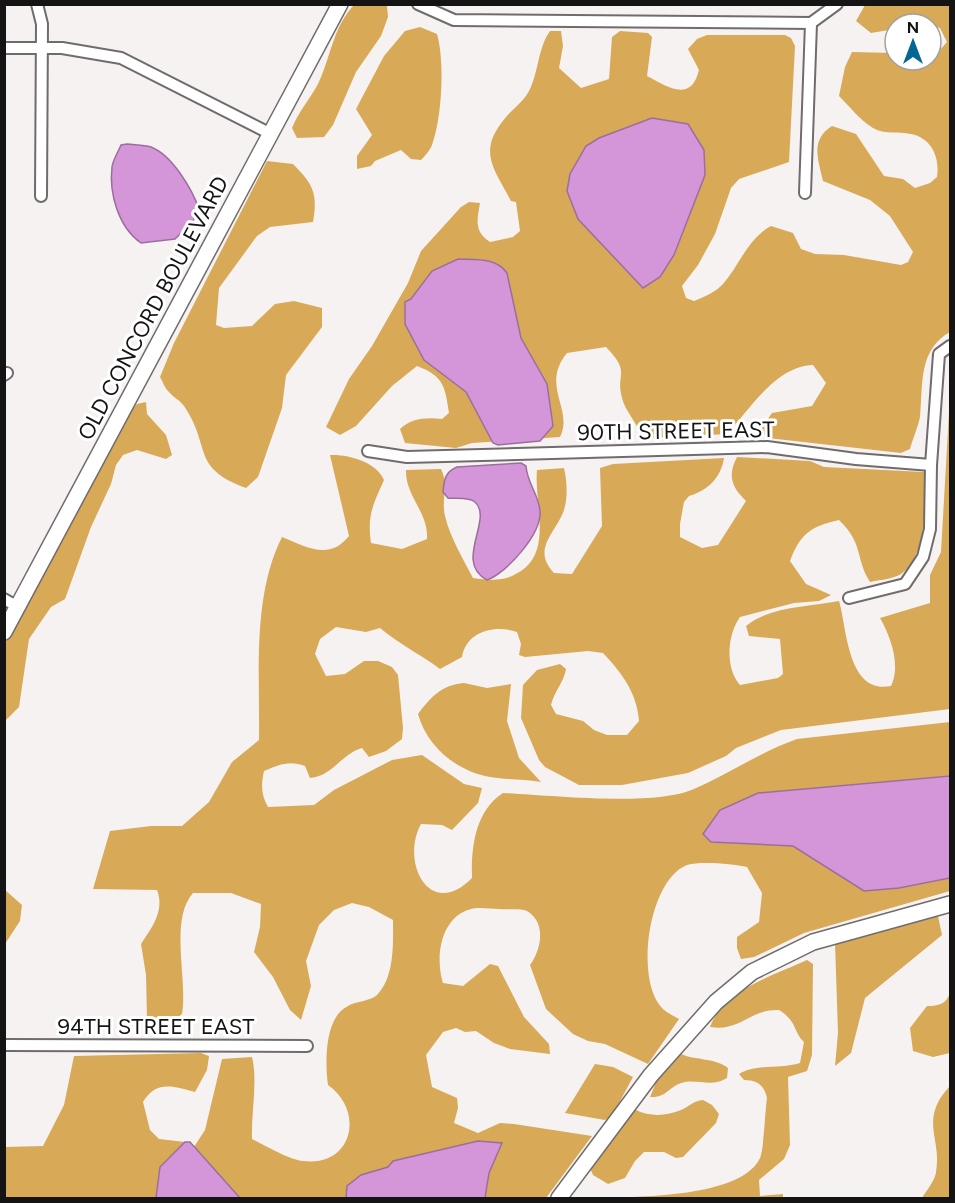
<svg xmlns="http://www.w3.org/2000/svg" width="955" height="1203" font-family="Figtree,sans-serif">
	<style>
		.forest { fill: #d8a957 }
		.water { fill: #d496d8; stroke: #9b6f9d; stroke-width: 1.5 }
		.lines { fill: none; stroke-linecap: round; stroke-linejoin: round }
		.street-casing { stroke: #706c6c; stroke-width: 14 }
		.secondary-casing { stroke: #706c6c; stroke-width: 18 }
		.street { stroke: #fff; stroke-width: 10 }
		.secondary { stroke: #fff; stroke-width: 15 }
		.labels { text-anchor: middle; dominant-baseline: central; stroke-width: 6; stroke-linejoin: round; paint-order: stroke }
		.street-label { font-size: 22px; fill: #151414; stroke: #fff }
	</style>
	<rect width="100%" height="100%" fill="#f6f2f1"/>
	<g class="forest">
		<path d="M355 4 387 6 388 17 381 36 356 72 333 125 324 137 297 138 292 128C299 111 310 99 318 84 331 57 333 26 355 4Z"/>
		<path d="M865 5H950V332C918 350 923 385 920 417 918 427 913 438 910 449L901 453 768 438 760 430 772 413 812 406 826 383 813 365C776 366 750 409 727 434L651 438 641 436C637 422 625 411 622 398 615 372 632 374 606 347L567 353C540 386 574 409 560 437L472 443 456 448 405 443 400 429C411 418 427 417 442 419L449 413C445 387 444 376 417 366L392 386 356 426 340 435 326 427 349 379 372 346 408 283 421 251 461 207 469 202 480 203C477 220 474 232 490 242L513 237 520 231 516 202 511 201C493 167 477 151 506 117 514 108 525 100 530 89 539 70 538 48 550 31H561L563 46 559 68 581 88 609 79 612 37 620 31 648 33 652 37 647 76C668 87 691 103 699 70L688 49 697 39 707 35H785L791 38 795 46 789 162 739 179 731 188 715 234 698 265 682 286 686 298 694 301C704 297 716 292 723 284 739 266 748 238 771 226L793 233 801 249 815 254 844 255 901 265 908 262 913 252 890 216 870 200 823 181C818 159 810 140 832 126L856 134 884 176 903 179 915 188 930 183 937 177C940 158 932 138 911 134 899 131 885 135 873 128 860 120 850 107 839 96L845 67 852 52 895 53V60H931V55L939 51 947 42 940 28 919 23 895 24V29L871 33 856 21Z"/>
		<path d="M420 27 437 34C445 62 442 118 432 145 430 150 425 156 421 160L411 159 401 150 375 161 371 166 357 169V156L372 135 356 109 384 56 405 31Z"/>
		<path d="M267 161 293 164C313 184 318 193 313 222L270 227 257 236 219 288 216 325 224 328 252 326 275 304 294 301 322 308V327L286 375 282 408 258 477 246 488C190 467 212 447 184 406 180 400 174 398 170 393 165 389 163 382 160 377L174 343Z"/>
		<path d="M950 395V709L781 730 736 748 726 756 688 773 622 785H579L545 767 539 760 521 718 523 685 537 670 560 664 566 669C564 682 554 692 551 705L556 714 583 721 594 730 607 735H627L639 721C637 693 622 673 603 653L588 651 525 657 519 655 521 644 517 632C494 624 466 632 462 657L440 669C420 654 399 644 380 628L366 632 336 627 320 639 315 654 326 676 345 674 364 661H378L392 667 398 675 403 728 402 739 386 751 369 757 362 748C341 754 333 776 310 778L305 766C289 760 279 765 264 771 261 785 261 795 268 807L314 805 334 790 392 760 422 755 464 784 482 788 478 803 452 830 442 825 421 824C400 862 430 921 472 878 471 848 475 811 503 793 550 795 654 807 694 789 729 774 760 752 797 739L950 722V891L804 933 754 957 741 959 737 948V937L759 922 762 893 747 867C733 864 701 861 687 865 648 880 634 981 663 1009 667 1013 674 1016 679 1019L648 1064 605 1044 588 1041 573 1034 546 1009 530 965C541 950 547 923 527 911 520 908 507 910 499 909 491 909 479 907 471 909 440 917 435 958 443 983L463 986 490 964 498 966 524 1017 549 1044 550 1054 510 1049 494 1043 476 1031 465 1032 456 1028 443 1032 426 1055 432 1087 457 1098 458 1108 454 1123 478 1133 500 1123 514 1124 592 1136 546 1198H240L194 1147 205 1130 222 1059 252 1057C258 1082 251 1112 252 1139 264 1145 290 1160 303 1161 353 1167 365 1111 328 1085 325 1064 324 1017 348 1006 356 1001 371 1001 377 995 395 976 393 943 393 920L369 907 352 903 334 910 319 925 306 961 311 986 301 1020 290 1010 273 977 254 952 260 927 261 904 231 893H193C169 920 188 980 182 1014L168 1025 147 1020 146 975 141 944C152 927 165 911 157 890L93 889 110 831 151 826H182L209 802 232 762 259 740C260 673 252 597 282 537 307 547 329 561 349 536L330 455C348 454 377 462 384 480 373 505 367 515 371 543L402 549 427 539C429 513 405 496 406 470L441 469C449 484 441 500 445 516 450 537 463 559 473 578 494 581 507 582 525 568 551 546 534 501 537 470L564 468C567 481 568 497 564 510 556 533 531 549 554 573L572 574 602 526 600 468 613 464 724 458C721 478 707 491 689 496L684 502 680 524V537L702 548 718 545 746 501C732 487 727 476 737 457L810 461 824 467 924 472C925 500 928 556 901 574 893 579 879 580 870 582 855 558 864 544 839 520 811 526 800 534 790 561L806 584 831 595 819 601 794 603 740 617C727 635 725 668 740 685L778 678 783 674 780 639 749 636 746 626C770 606 809 607 839 601 847 627 847 695 891 686 901 666 891 637 880 618L930 603V575L941 552Z"/>
		<path d="M146 402 147 414 166 435 172 455 166 459 137 450 123 455 116 465 111 484 91 527 65 599 51 607 29 639 19 707 5 721V642L129 412 137 404Z"/>
		<path d="M464 683 487 688 511 684 507 721 519 758 541 782C526 779 513 780 498 778 462 775 428 750 418 714 431 697 441 685 464 683Z"/>
		<path d="M5 890 22 905 20 921 5 944Z"/>
		<path d="M938 916 942 935 865 998 851 1053 835 1066 838 1033 835 943Z"/>
		<path d="M807 960 813 964 812 1055 807 1071 788 1077 790 1145 784 1159 759 1180 760 1196 783 1194V1198H612C648 1196 742 1196 760 1158 764 1149 765 1111 767 1098 764 1085 757 1080 744 1080L739 1074C755 1064 781 1069 800 1063L804 1042C793 1032 798 1022 779 1010 749 1009 741 1032 710 1027 723 990 775 975 807 960Z"/>
		<path d="M950 993V1053L933 1057 913 1051 910 1028 927 1006C939 1006 946 1004 950 993Z"/>
		<path d="M201 1053 209 1056 207 1070 195 1092C173 1086 156 1080 143 1102L150 1130 159 1139 185 1142 160 1167 156 1198H5V1147L43 1146 64 1105 74 1056Z"/>
		<path d="M679 1053C694 1061 714 1057 728 1068L727 1078C713 1087 700 1080 685 1082 669 1085 668 1098 650 1097L657 1080Z"/>
		<path d="M595 1064 613 1067 633 1077 612 1116 605 1120 565 1113Z"/>
		<path d="M950 1086V1198H922C926 1191 934 1182 936 1173 943 1139 918 1120 950 1086Z"/>
		<path d="M703 1100 712 1105 719 1114 716 1123 683 1157 676 1158 664 1152H644L635 1161 625 1178 608 1184 593 1175 590 1168 630 1113 636 1110C650 1117 667 1116 681 1110 690 1106 693 1101 703 1100Z"/>
	</g>
	<g class="water">
		<path d="M652 118 688 124 704 150 705 175 674 255 660 277 643 288 578 219 567 191 570 174 586 146 599 138Z"/>
		<path d="M127 144C135 145 144 145 151 147 172 155 192 189 199 209L193 221 175 239 141 243C118 227 109 193 112 167 113 160 118 152 121 145Z"/>
		<path d="M458 259C475 260 496 257 507 273L521 338 547 384 553 426 540 441 498 445 493 443 466 392 424 360 405 324V302L411 299 432 271Z"/>
		<path d="M521 463 526 466C527 483 539 495 540 511 542 533 507 573 487 580 453 562 494 519 475 502 470 497 455 499 448 498L443 492C444 480 445 472 457 467Z"/>
		<path d="M950 776V878L899 888 864 891 793 846 711 842 703 834 720 810 758 793Z"/>
		<path d="M478 1141 502 1143 489 1173 485 1198H346L347 1186 361 1175 388 1167 393 1161Z"/>
		<path d="M185 1142H190L240 1198H156L160 1167Z"/>
	</g>
	<g class="lines">
		<g class="street-casing">
			<g id="street">
				<path d="M37 4 42 24 41 196"/>
				<path d="M418 4 454 20 811 23 837 4"/>
				<path d="M4 48H62L121 58 271 134"/>
				<path d="M805 193 811 23"/>
				<path d="M4 375 7 373"/>
				<path d="M368 451 407 457 767 447 856 459 931 465"/>
				<path d="M849 598 905 584 923 557 930 529 931 465 939 354 950 346"/>
				<path d="M4 599 18 607"/>
				<path d="M4 1045 307 1046"/>
			</g>
		</g>
		<g class="secondary-casing">
			<g id="secondary">
				<path d="M4 632 340 4"/>
				<path d="M559 1198 651 1075 716 1002 752 972 813 942 950 904"/>
			</g>
		</g>
		<use href="#street" class="street"/>
		<use href="#secondary" class="secondary"/>
	</g>
	<g class="labels">
		<g class="street-label">
			<text transform="translate(153 308) rotate(-62)">OLD CONCORD BOULEVARD</text>
			<text transform="translate(676 431) rotate(-1)">90TH STREET EAST</text>
			<text x="156" y="1026">94TH STREET EAST</text>
		</g>
	</g>
	<rect width="955" height="1203" fill="none" stroke="#151414" stroke-width="12"/>
	<g transform="translate(913 42)"><circle r="28" fill="#ffffff" stroke="#a1a1a1" stroke-width="1.5"/>
	<path d="M0-4.5L10 22L0 15L-10 22Z" fill="#026795"/>
	<text y="-9" font-size="16" font-weight="bold" text-anchor="middle" fill="#151414">N</text>
	</g>
</svg>
